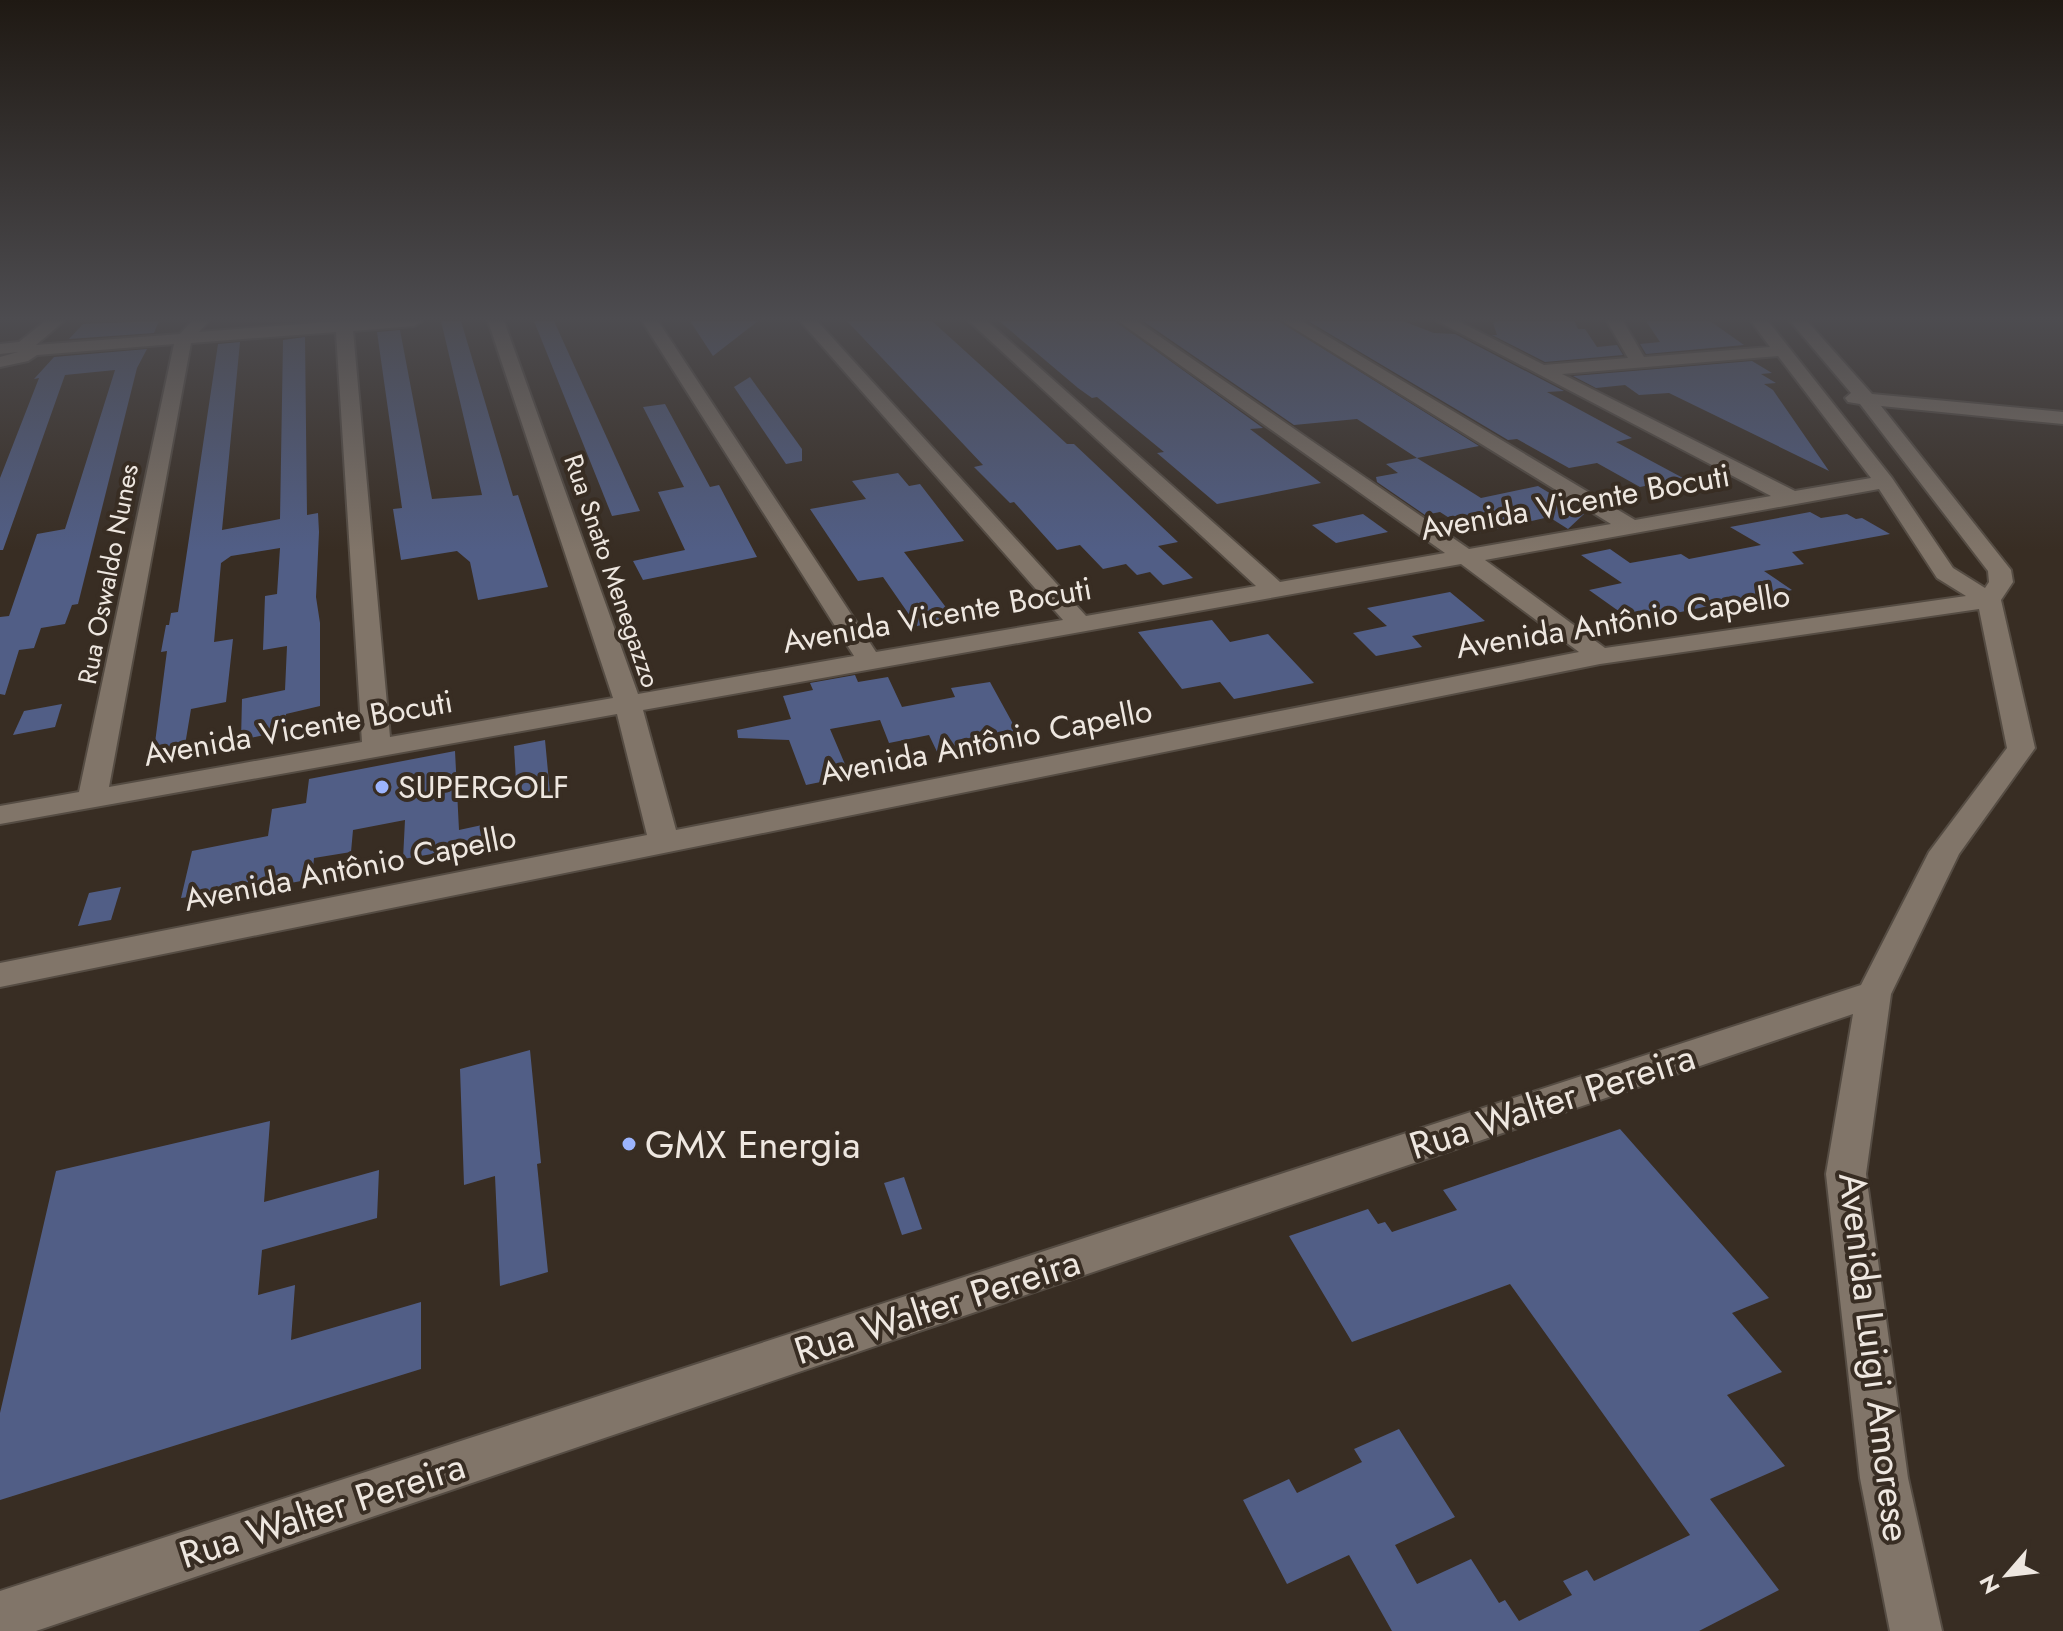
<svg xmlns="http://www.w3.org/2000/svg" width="2063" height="1631" font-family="Jost,sans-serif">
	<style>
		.building { fill: #515e86 }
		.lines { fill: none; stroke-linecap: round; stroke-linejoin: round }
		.minor-casing { stroke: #554c43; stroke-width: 4 }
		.minor { fill: #817569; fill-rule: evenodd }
		.poi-dot { fill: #9cb4fd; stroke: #382d23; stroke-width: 3 }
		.labels { text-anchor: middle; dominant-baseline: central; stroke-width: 8; stroke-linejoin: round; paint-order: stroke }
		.far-street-label { font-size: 26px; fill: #eee7e0; stroke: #382d23 }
		.street-label { font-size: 32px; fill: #eee7e0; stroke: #382d23 }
		.poi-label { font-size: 32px; fill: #eee7e0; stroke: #382d23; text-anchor: start }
		.near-street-label { font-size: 38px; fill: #eee7e0; stroke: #382d23 }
		.near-poi-label { font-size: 38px; fill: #eee7e0; stroke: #382d23; text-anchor: start }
	</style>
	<rect width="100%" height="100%" fill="#382d23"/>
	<g class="building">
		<path d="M159 321 154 333 69 339 83 324Z"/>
		<path d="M441 321H461L513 496 518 495 548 587 478 600 470 562 457 551 401 560 393 509 402 508 377 332 400 330 432 499 482 495Z"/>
		<path d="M534 321H554L640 511 612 516Z"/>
		<path d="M690 321H758L713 356Z"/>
		<path d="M847 321H932L1067 444H1074L1178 542 1158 546 1193 578 1163 585 1150 572 1137 575 1126 564 1103 569 1080 545 1057 550 1014 502 1010 503 974 467 983 465Z"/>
		<path d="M999 321H1115L1263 428 1250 429 1321 483 1217 504 1157 453 1164 452 1097 397 1092 398 1078 388Z"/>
		<path d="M1143 321H1279L1479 446 1417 458 1357 419 1294 425Z"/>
		<path d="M1308 321H1403L1434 333 1455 334 1564 391 1547 392 1632 438 1616 442 1683 478 1640 487 1597 463 1569 468 1517 439 1508 440Z"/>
		<path d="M1497 321H1574L1578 329H1585L1597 347 1617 345 1623 355 1545 362 1492 335H1497L1493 323Z"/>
		<path d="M1646 321H1710L1744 345 1646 354 1640 344 1660 342Z"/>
		<path d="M305 337 307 515 318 513 319 532 316 597 320 623V706L286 714 287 730 241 740 242 699 285 690 287 646 263 650 265 596 277 594 280 548 231 556 221 563 214 642 233 639 226 702 191 709 184 751 153 758 167 651 161 652 166 625H169L171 613 178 612 218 344 240 342 222 530 280 519 283 340Z"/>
		<path d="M147 349 137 368 78 604 72 605 65 624 41 628 34 648 19 650 5 695 0 694V617L9 616 37 534 65 529 115 370 65 375 3 550H0V478L39 378 34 379 54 357Z"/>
		<path d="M1752 361 1772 373 1761 374 1776 383 1764 384 1773 390 1829 471 1669 393 1639 395 1625 385 1596 388 1573 376Z"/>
		<path d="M750 377 802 449V461L786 464 734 387Z"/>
		<path d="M665 404 710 487 719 485 757 557 643 580 633 561 685 550 658 492 684 487 643 407Z"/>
		<path d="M1417 458 1481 498 1538 486 1584 514 1568 529 1549 517 1474 534 1440 512 1425 515 1377 482 1376 477 1398 473 1386 464Z"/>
		<path d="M898 473 909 486 920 484 964 541 904 552 954 618 917 626 883 577 858 581 810 509 866 499 852 481Z"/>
		<path d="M1810 512 1821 518 1847 514 1856 519 1862 518 1890 534 1792 552 1804 564 1764 571 1792 590 1735 603 1732 601 1634 622 1589 590 1622 583 1581 555 1610 549 1630 563 1681 554 1689 559 1761 545 1730 527Z"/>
		<path d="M1363 514 1388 532 1336 543 1312 525Z"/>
		<path d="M1450 592 1485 621 1412 636 1422 647 1376 656 1353 633 1387 626 1367 608Z"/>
		<path d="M1212 620 1230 642 1268 634 1314 683 1234 699 1220 682 1182 689 1138 632Z"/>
		<path d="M855 675 858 682 888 677 902 707 955 697 951 688 990 682 1023 742 940 758 929 735 889 743 880 720 830 729 850 776 806 785 789 740 738 738 737 730 791 719 783 696 813 690 810 683Z"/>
		<path d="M62 704 55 727 13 735 24 711Z"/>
		<path d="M545 740 550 793 517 799 514 746Z"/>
		<path d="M455 751 459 830 496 822V843L403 859 405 820 353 830 351 852 314 858 312 879 194 901 196 896 181 898 192 851 268 836 272 809 306 803 309 779Z"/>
		<path d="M121 887 111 920 78 926 89 893Z"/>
		<path d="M530 1050 541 1163 537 1164 548 1272 500 1286 495 1176 464 1185 460 1069Z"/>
		<path d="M270 1121 264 1202 379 1170 377 1218 262 1250 258 1295 295 1285 291 1340 421 1302V1369L0 1500V1413L56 1171Z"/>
		<path d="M1620 1129 1769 1298 1732 1313 1782 1372 1727 1395 1785 1466 1710 1499 1779 1590 1699 1631H1392L1349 1555 1287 1584 1243 1500 1289 1479 1297 1493 1362 1462 1354 1449 1399 1429 1455 1517 1395 1545 1417 1584 1471 1559 1499 1603 1505 1600 1519 1621 1572 1595 1563 1581 1587 1570 1594 1581 1690 1535 1510 1284 1352 1342 1289 1236 1368 1209 1378 1224 1385 1222 1392 1232 1457 1210 1443 1190Z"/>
		<path d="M904 1177 922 1229 902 1235 884 1183Z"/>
	</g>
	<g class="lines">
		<g class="minor-casing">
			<path id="minor" d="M45 321H64L36 345 180 334 192 321H209L199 332 340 321H422L414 326 353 331 390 737 613 698 488 321H504L638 694 854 656 642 321H658L876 652 1063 620 800 321H817L1086 616 1256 586 969 321H987L1280 582 1445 553 1118 321H1137L1469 549 1611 524 1282 321H1302L1635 520 1771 496 1437 321H1458L1544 365 1628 358 1607 321H1623L1644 357 1770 347 1751 321H1768L1892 478 1953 568 1985 588 1989 582 1988 571 1860 404 1848 402 1845 398 1851 393 1790 321H1807L1872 394 2063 412V424L1881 406 2011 570 2013 582 2001 600 2035 748 1959 854 1891 994 1866 1174 1908 1478 1942 1631H1890L1860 1478 1826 1174 1853 1014 36 1631H0V1591L1861 985 1929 852 2007 748 1979 609 1600 664 0 987V963L647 835 617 714 0 824V806L79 792 174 344 37 355 28 361 0 367V357L18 352 0 354V344L19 342ZM336 332 362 742 109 787 191 343ZM1778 356 1871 478 1795 491 1562 374ZM1879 489 1937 578 1966 596 1605 648 1485 560ZM1461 564 1579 652 676 830 643 710Z"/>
		</g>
		<use href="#minor" class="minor"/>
	</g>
	<linearGradient id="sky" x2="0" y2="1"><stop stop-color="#1f1913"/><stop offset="0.58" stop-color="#4d4c50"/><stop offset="1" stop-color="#4d4c50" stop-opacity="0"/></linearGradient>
	<rect width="2063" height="550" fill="url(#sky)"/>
	<g class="poi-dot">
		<circle cx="382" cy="787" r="8"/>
		<circle cx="629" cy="1144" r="8"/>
	</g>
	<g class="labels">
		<g class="far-street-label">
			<text transform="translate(612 571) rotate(71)">Rua Snato Menegazzo</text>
			<text transform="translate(108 574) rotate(-79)">Rua Oswaldo Nunes</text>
		</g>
		<g class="street-label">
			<text transform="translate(1575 502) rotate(-10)">Avenida Vicente Bocuti</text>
			<text transform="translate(937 615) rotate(-10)">Avenida Vicente Bocuti</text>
			<text transform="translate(1623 621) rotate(-9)">Avenida Antônio Capello</text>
			<text transform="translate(298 728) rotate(-10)">Avenida Vicente Bocuti</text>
			<text transform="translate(986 742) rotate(-11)">Avenida Antônio Capello</text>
			<text transform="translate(350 868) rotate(-11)">Avenida Antônio Capello</text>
		</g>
		<g class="poi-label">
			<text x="398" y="787">SUPERGOLF</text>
		</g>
		<g class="near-street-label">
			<text transform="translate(1552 1101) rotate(-18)">Rua Walter Pereira</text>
			<text transform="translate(937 1306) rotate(-18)">Rua Walter Pereira</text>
			<text transform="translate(1875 1357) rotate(83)">Avenida Luigi Amorese</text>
			<text transform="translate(322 1510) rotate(-18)">Rua Walter Pereira</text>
		</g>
		<g class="near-poi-label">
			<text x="645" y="1144">GMX Energia</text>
		</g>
	</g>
	<g transform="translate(2007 1575) rotate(242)" stroke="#382d23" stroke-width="6" paint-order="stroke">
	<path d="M0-6L14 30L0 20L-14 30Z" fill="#eee7e0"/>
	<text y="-12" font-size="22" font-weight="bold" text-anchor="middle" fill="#eee7e0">N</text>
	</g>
</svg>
